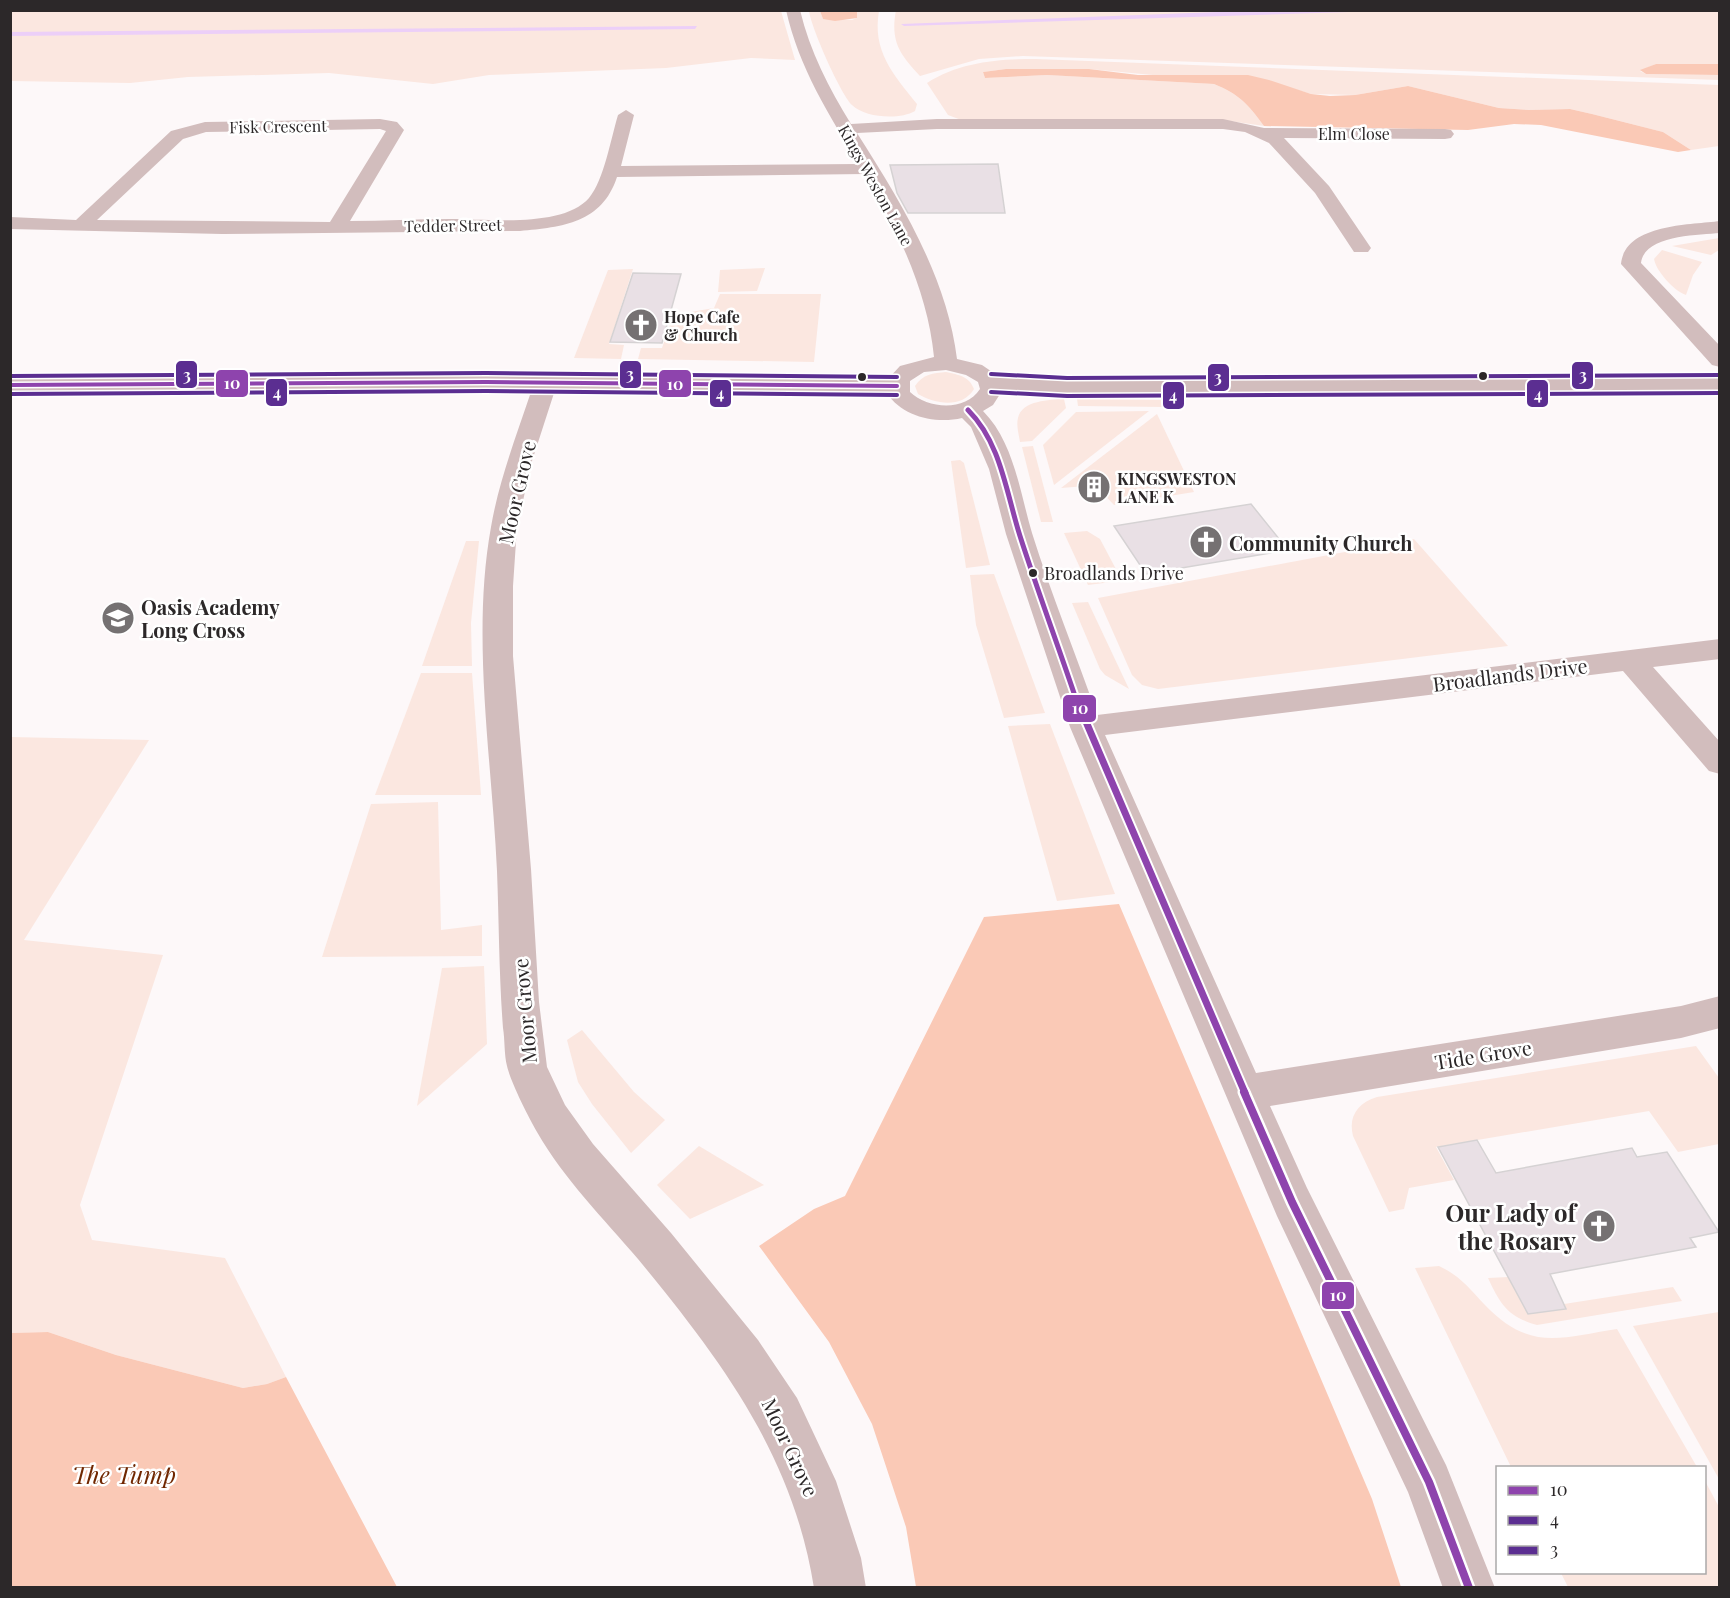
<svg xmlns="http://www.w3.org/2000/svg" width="1730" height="1598" font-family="'Playfair Display',serif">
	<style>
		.green { fill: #fbe7e0 }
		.forest { fill: #fac9b6 }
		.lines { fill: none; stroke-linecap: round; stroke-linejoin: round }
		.stream { fill: #eccff8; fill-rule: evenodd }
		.building { fill: #e9e0e5; stroke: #d5d2d3; stroke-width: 1.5 }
		.minor { fill: #d2bdbd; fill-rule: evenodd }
		.bus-1-far3-casing { stroke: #fff; stroke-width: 7 }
		.bus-1-far2-casing { stroke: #fff; stroke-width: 9 }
		.bus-1-far1-casing { stroke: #fff; stroke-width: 11 }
		.bus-1-casing { stroke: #fff; stroke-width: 13 }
		.bus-2-casing { stroke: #fff; stroke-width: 7 }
		.bus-3-casing { stroke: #fff; stroke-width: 7 }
		.bus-1-far3 { stroke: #8e44ad; stroke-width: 4 }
		.bus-1-far2 { stroke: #8e44ad; stroke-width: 5 }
		.bus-1-far1 { stroke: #8e44ad; stroke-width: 7 }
		.bus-1 { stroke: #8e44ad; stroke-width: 8 }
		.bus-2 { stroke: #5b2e91; stroke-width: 4 }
		.bus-3 { stroke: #5b2e91; stroke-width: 4 }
		.bus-dot { fill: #2c2829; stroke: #fff; stroke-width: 2 }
		.labels { text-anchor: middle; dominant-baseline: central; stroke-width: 5; stroke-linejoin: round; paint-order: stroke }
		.far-street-label { font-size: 16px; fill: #2c2829; stroke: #fff }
		.far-poi-label { font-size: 16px; font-weight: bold; fill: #2c2829; stroke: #fff; text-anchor: start }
		.bus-label { font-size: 18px; fill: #2c2829; stroke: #fff; text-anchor: start }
		.street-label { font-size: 20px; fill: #2c2829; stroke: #fff }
		.poi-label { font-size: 20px; font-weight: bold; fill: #2c2829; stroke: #fff; text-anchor: start }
		.near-poi-label { font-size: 24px; font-weight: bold; fill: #2c2829; stroke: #fff; text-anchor: end }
		.near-park-label { font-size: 24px; font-style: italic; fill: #702700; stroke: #fff }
		.line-badge { stroke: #fff; stroke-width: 2 }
		.badge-label { font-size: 16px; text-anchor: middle; font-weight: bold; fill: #fff }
	</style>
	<rect width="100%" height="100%" fill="#fdf8f9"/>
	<g class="green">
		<path d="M896 10 1719 11V64H1656L1640 71 1646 74 1719 75V80L1023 56 979 59 920 76C900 54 890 42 896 10Z"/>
		<path d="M10 11H781L795 60 751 58 666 68 489 75 433 84 329 73 188 77 130 83 11 81Z"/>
		<path d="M809 11H820L823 19 852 20 857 18V11H879C872 51 893 74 917 104L915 111C900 120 865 118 852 105 840 93 811 27 809 11Z"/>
		<path d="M1036 59 1719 85V146L1691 150 1663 132 1592 114 1570 109 1529 110 1499 108 1408 86 1355 95 1311 94 1291 88 1089 69H1006L983 72 985 78 1047 75 1214 84C1239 94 1248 104 1264 126L1223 120 964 121 948 115 927 83C960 62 998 59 1036 59Z"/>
		<path d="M1719 238V250L1711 255 1672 246Z"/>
		<path d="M1662 250 1702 262 1693 275 1686 295C1674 291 1656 271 1654 259Z"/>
		<path d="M765 268 757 291 718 292 720 270Z"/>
		<path d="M633 269 609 344 624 345 621 359 574 358 608 270Z"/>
		<path d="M720 294H821L814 362 638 359 641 348H662L673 315 714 308Z"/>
		<path d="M946 372C959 375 969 376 974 389 962 409 935 404 918 394L915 386C923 374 933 373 946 372Z"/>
		<path d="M1064 399 1066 408 1032 441 1020 442C1019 435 1016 425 1018 418 1022 400 1050 400 1064 399Z"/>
		<path d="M1077 399 1162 400 1164 407 1078 406Z"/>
		<path d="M1149 411 1054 485 1043 445 1076 412Z"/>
		<path d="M1157 414 1194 492 1114 505 1100 490 1099 485 1061 488Z"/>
		<path d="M1033 446 1053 522H1041L1022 447Z"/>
		<path d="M960 460 964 463 990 565 966 568 951 461Z"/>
		<path d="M1087 531 1100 539 1118 573 1112 582 1088 585 1064 533Z"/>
		<path d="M1414 539 1508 646 1158 689 1142 685 1132 675 1098 598Z"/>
		<path d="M466 541H479L471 623 472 666H422Z"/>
		<path d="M994 574 1045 713 1004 718 976 625 970 575Z"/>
		<path d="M1088 602 1129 689 1105 675 1100 669 1072 603Z"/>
		<path d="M421 673H472L481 795H375Z"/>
		<path d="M1050 724 1115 894 1057 901 1008 726Z"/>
		<path d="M11 737 149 740 24 940 163 955 80 1205 92 1240 225 1258 286 1377 267 1384 243 1388 116 1355 48 1332 11 1333Z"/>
		<path d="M438 802 441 930 482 925V956L322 957 371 804Z"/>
		<path d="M484 966 487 1044 417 1106 442 968Z"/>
		<path d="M582 1030 634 1092 665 1120 631 1153 592 1104 578 1082 567 1040Z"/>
		<path d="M1696 1046 1719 1078V1144L1678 1152 1649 1111 1436 1147 1454 1180 1409 1188 1404 1209 1389 1212 1353 1136C1348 1116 1358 1103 1377 1097Z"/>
		<path d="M699 1146 764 1185 690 1219 657 1185Z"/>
		<path d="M1439 1266C1459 1275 1469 1288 1484 1304 1530 1352 1559 1338 1617 1329L1697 1467H1511L1415 1268Z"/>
		<path d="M1508 1277 1528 1314 1566 1309 1564 1304 1673 1287 1682 1301 1537 1325C1508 1317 1500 1304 1488 1278Z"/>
		<path d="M1719 1312H1720L1719 1479 1633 1326Z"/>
		<path d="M1705 1481 1719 1507V1587H1568L1561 1573 1704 1572Z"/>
	</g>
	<g class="forest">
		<path d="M820 11H857V18L835 21 823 19Z"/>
		<path d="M1656 64H1719V75L1646 74 1640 70Z"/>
		<path d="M1006 69H1089L1138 75H1248L1269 80 1311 94 1330 96 1355 95 1408 86 1499 108 1529 110 1570 109 1592 114 1663 132 1691 150 1678 152 1541 125 1514 124 1468 130 1264 126C1248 104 1239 94 1214 84L1047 75 985 78 983 72Z"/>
		<path d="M1119 904 1372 1499 1401 1587H916L906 1527 872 1424 829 1342 759 1246 814 1209 845 1196 984 917Z"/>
		<path d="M48 1332 116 1355 243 1388 267 1384 286 1377 397 1587H11V1333Z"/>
	</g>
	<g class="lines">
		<g class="stream">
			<path d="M1269 10H1412L904 26 901 24Z"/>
			<path d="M697 26 695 29 10 36V32Z"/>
		</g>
	</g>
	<g class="building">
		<path d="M998 164 1005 213H908L897 193 890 165Z"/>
		<path d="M633 273 681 274 662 343 610 342Z"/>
		<path d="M1251 504 1288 550 1146 574 1114 526Z"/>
		<path d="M1477 1140 1496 1173 1632 1148 1637 1157 1667 1152 1719 1232 1690 1238 1696 1247 1550 1274 1566 1309 1528 1314 1438 1147Z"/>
	</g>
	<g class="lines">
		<g class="minor">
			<path d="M786 10H800C810 52 829 88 851 124L937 119H1223L1264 128 1445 129 1451 130 1454 134 1451 138 1445 139 1284 138 1329 186 1371 248 1368 252H1354L1315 193 1269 143 1245 132 1223 129H937L857 133C901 202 947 277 957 359L982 365 998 376 1067 380 1720 377V391L1067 394 1002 391 993 405 983 411C1014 442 1020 493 1032 533 1051 594 1076 654 1097 715L1720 639V659L1653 667 1720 742V774L1709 771 1623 671 1105 735 1256 1073 1681 1006 1720 996V1028L1681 1038 1270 1106 1307 1188 1446 1465 1495 1588H1443L1408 1492 1277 1216 1070 727 1006 534 989 469 971 427 962 418C936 424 902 417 887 393L555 390 532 461 517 527 513 586V656L531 869 539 1002 547 1067 565 1105 593 1144 671 1233 758 1340 797 1398 836 1481 861 1558 866 1588H814C793 1455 721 1360 638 1259 603 1218 564 1179 537 1132 528 1116 511 1083 507 1066 504 1054 505 1040 503 1028 499 976 499 923 497 871 492 760 471 637 491 527 499 480 517 434 532 389L10 392V378L486 375 888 379 900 366 934 357C928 293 898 230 865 174L617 177C602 223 563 227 520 231L222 234 10 229V217L76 220 171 131 205 122 380 119 397 122 404 130 350 221C383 221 417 219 451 219 488 219 563 228 589 198 604 180 611 138 618 115L626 110 634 115 621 166 859 164C829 115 799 68 786 10ZM380 129 386 131 330 222 97 220 183 139 206 132ZM946 370 966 375 978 382 980 389C965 412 928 409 910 392V381L924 372Z"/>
			<path d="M1720 221V233C1698 235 1644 235 1641 263L1720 346V367L1712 365 1621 264C1625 224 1689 225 1720 221Z"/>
		</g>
		<g class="bus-1-far3-casing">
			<path id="bus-1-far3" d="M10 385 486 382 897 386"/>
		</g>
		<g class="bus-1-far2-casing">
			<path id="bus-1-far2" d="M968 410C1001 443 1006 492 1020 536 1038 592 1059 648 1078 705"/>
		</g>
		<g class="bus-1-far1-casing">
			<path id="bus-1-far1" d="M1078 703 1245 1093"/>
		</g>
		<g class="bus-1-casing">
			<path id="bus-1" d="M1244 1092 1292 1202 1429 1482 1469 1588"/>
		</g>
		<g class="bus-2-casing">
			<g id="bus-2">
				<path d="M991 392 1067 396 1720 393"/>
				<path d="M10 394 486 391 897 395"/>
			</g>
		</g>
		<g class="bus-3-casing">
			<g id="bus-3">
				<path d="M991 374 1067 378 1720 375"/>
				<path d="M10 376 486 373 897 377"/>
			</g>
		</g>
		<use href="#bus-1-far3" class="bus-1-far3"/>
		<use href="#bus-1-far2" class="bus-1-far2"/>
		<use href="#bus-1-far1" class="bus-1-far1"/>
		<use href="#bus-1" class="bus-1"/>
		<use href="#bus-2" class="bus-2"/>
		<use href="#bus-3" class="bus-3"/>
	</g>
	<defs>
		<g id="church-disc" transform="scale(1.725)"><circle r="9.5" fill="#757172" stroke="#fff"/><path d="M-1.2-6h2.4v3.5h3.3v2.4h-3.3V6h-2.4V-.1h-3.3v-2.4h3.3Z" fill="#fff"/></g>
		<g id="building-disc" transform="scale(1.725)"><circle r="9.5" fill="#757172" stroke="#fff"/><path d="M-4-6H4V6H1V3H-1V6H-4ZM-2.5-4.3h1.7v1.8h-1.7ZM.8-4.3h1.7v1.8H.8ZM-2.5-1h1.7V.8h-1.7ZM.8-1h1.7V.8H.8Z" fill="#fff"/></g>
		<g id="school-disc" transform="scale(1.725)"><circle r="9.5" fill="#757172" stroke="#fff"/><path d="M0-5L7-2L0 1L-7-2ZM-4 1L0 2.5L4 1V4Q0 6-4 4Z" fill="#fff"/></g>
	</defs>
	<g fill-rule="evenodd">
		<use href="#church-disc" x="641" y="325"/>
		<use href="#building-disc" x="1094" y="487"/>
		<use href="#church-disc" x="1206" y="542"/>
		<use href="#school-disc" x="118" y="618"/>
		<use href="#church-disc" x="1599" y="1226"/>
	</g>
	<g class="bus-dot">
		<circle cx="1483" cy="376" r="5"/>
		<circle cx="862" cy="377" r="5"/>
		<circle cx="1033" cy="573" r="5"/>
	</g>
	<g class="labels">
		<g class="far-street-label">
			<text transform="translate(278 126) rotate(-1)">Fisk Crescent</text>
			<text x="1354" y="133">Elm Close</text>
			<text transform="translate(876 185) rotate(61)">Kings Weston Lane</text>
			<text transform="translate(453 225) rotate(-1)">Tedder Street</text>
		</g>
		<g class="far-poi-label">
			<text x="664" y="316">Hope Cafe<tspan x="664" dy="18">&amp; Church</tspan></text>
			<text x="1117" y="478">KINGSWESTON<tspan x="1117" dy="18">LANE K</tspan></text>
		</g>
		<g class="bus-label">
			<text x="1044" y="573">Broadlands Drive</text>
		</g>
		<g class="street-label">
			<text transform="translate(516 492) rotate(-77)">Moor Grove</text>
			<text transform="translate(1510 674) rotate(-7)">Broadlands Drive</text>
			<text transform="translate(524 1011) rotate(-95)">Moor Grove</text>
			<text transform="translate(1483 1054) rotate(-9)">Tide Grove</text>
			<text transform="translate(791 1447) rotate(65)">Moor Grove</text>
		</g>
		<g class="poi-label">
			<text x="1229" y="542">Community Church</text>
			<text x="141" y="606">Oasis Academy<tspan x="141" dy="23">Long Cross</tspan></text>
		</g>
		<g class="near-poi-label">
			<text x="1576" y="1212">Our Lady of<tspan x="1576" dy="28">the Rosary</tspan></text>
		</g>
		<g class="near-park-label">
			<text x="124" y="1474">The Tump</text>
		</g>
	</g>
	<g class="line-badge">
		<rect x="619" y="360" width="23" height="29" rx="6" fill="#5b2e91"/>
		<rect x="175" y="360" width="23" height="29" rx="6" fill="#5b2e91"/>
		<rect x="1571" y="361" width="23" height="29" rx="6" fill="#5b2e91"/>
		<rect x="1207" y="363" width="23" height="29" rx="6" fill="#5b2e91"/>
		<rect x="215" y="369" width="34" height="29" rx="6" fill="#8e44ad"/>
		<rect x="658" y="369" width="34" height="29" rx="6" fill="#8e44ad"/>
		<rect x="265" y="378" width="23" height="29" rx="6" fill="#5b2e91"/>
		<rect x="709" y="379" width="23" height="29" rx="6" fill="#5b2e91"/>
		<rect x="1526" y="379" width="23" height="29" rx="6" fill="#5b2e91"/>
		<rect x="1162" y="381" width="23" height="29" rx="6" fill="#5b2e91"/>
		<rect x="1062" y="694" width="35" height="29" rx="6" fill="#8e44ad"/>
		<rect x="1321" y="1281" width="34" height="29" rx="6" fill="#8e44ad"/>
	</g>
	<g class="badge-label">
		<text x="630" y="380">3</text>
		<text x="187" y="381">3</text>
		<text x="1583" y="381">3</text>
		<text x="1218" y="383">3</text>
		<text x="232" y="389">10</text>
		<text x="675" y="390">10</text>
		<text x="277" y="398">4</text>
		<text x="720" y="399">4</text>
		<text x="1538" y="400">4</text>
		<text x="1173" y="401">4</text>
		<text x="1080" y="714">10</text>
		<text x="1338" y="1301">10</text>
	</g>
	<rect width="1730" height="1598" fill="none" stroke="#2c2829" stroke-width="24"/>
	<rect x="1496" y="1466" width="210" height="108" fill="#ffffff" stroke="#aba9a9" stroke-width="1.5"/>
	<rect x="1508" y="1486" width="30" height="9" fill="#8e44ad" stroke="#aba9a9" stroke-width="1.5"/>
	<text x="1550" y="1496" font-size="18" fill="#2c2829">10</text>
	<rect x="1508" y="1516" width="30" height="9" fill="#5b2e91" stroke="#aba9a9" stroke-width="1.5"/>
	<text x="1550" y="1526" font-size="18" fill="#2c2829">4</text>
	<rect x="1508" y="1546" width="30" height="9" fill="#5b2e91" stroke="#aba9a9" stroke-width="1.5"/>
	<text x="1550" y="1556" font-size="18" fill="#2c2829">3</text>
</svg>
